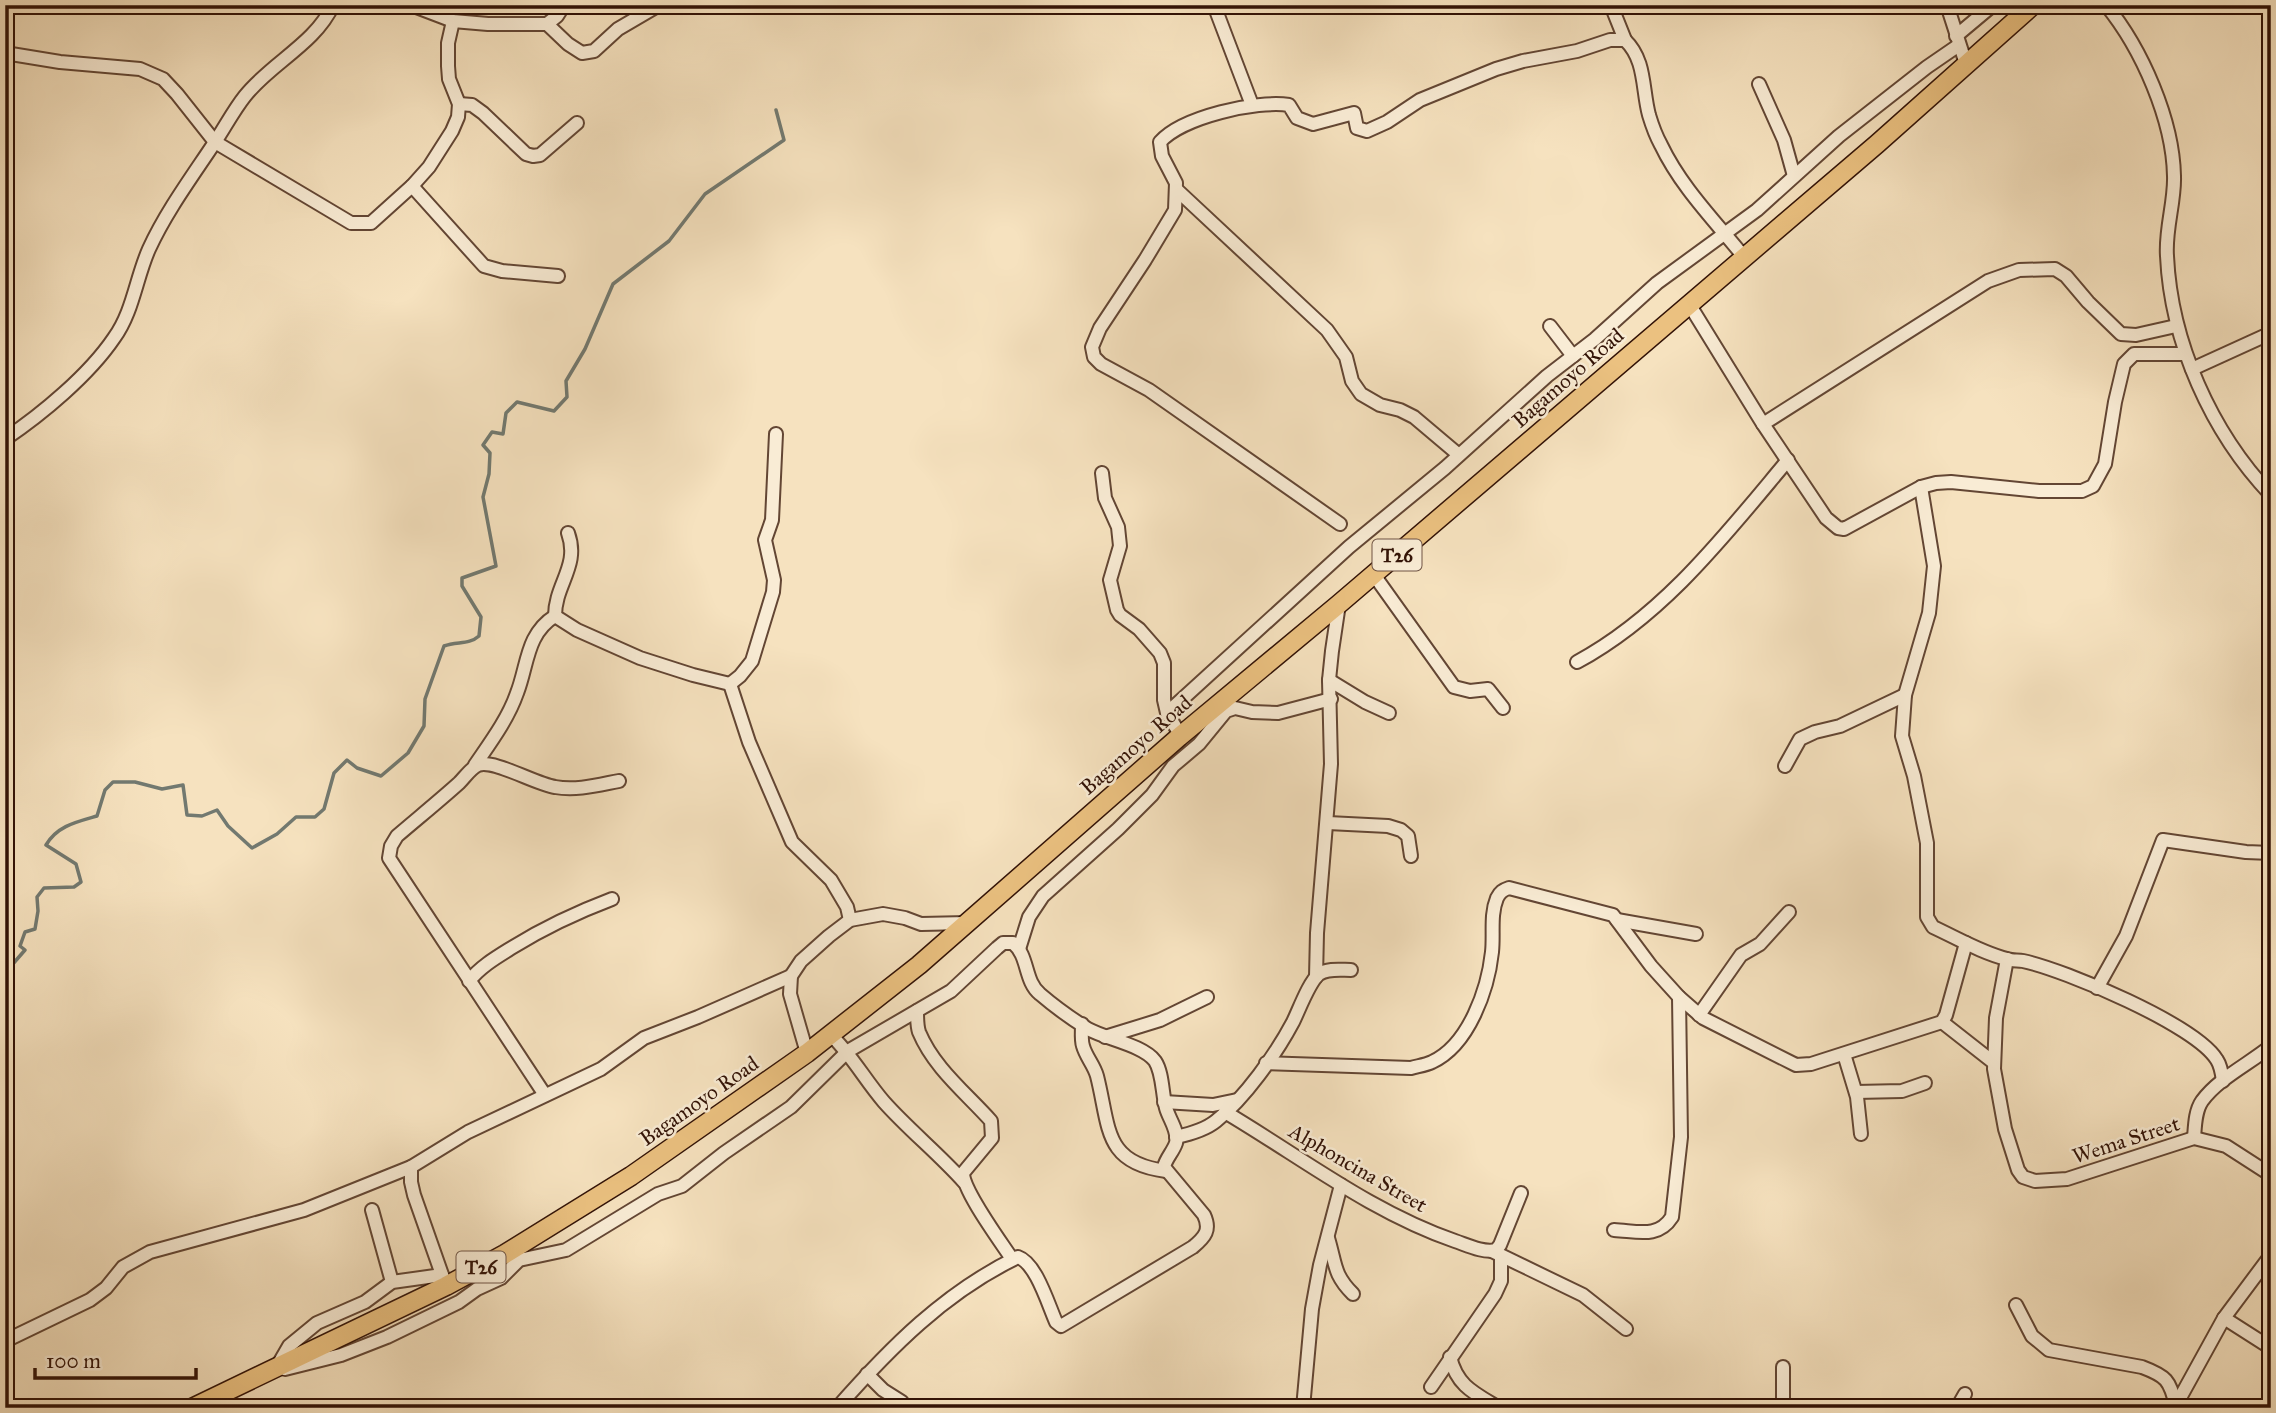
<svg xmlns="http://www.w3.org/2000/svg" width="2276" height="1413" font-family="'IM FELL Great Primer',serif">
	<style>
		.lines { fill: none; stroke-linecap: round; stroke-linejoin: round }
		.stream { stroke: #727970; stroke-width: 3.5 }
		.minor-casing { stroke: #634634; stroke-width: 16 }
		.highway-casing { stroke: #321206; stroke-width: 21 }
		.minor { stroke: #f9ecd5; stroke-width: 12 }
		.highway { stroke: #ebc180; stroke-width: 18 }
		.labels { text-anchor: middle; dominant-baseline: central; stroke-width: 5; stroke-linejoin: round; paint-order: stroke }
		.shield { fill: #f9ecd5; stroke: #6e5344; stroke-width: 2 }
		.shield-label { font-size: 19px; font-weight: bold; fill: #321206 }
		.street-label { font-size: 21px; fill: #321206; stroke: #f9ecd5 }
	</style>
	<rect width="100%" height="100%" fill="#f6e2bf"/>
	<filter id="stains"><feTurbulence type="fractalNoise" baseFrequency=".00286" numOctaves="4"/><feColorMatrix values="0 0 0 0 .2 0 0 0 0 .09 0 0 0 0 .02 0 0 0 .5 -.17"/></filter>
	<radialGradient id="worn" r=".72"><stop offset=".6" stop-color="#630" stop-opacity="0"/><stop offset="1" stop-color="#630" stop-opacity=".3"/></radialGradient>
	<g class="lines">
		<path class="stream" d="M5 973 25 950 20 946 25 932 35 929 38 911 37 897 44 888 74 887 81 882 76 864 46 845C57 826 76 822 97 816L105 790 113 782H135L162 789 183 785 187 815 202 816 217 810 228 826 252 848 277 834 296 817H315L324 809 334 773 347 760 357 768 381 776 408 753 424 726 425 699 444 646C457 641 469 645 479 636L481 617 462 586V578L496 566 483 497 489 474 490 453 483 445 492 432 503 434 506 413 517 402 554 411 567 397 566 381 585 349 613 284 669 241 705 194 784 140 776 110"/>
		<g class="minor-casing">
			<g id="minor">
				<path d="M411 5 453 21 488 24H547L557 16 564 5"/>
				<path d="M1214 5 1252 105"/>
				<path d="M1611 5 1625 40"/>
				<path d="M1947 5 1966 64"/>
				<path d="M2106 5C2142 49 2173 120 2174 176 2175 202 2165 229 2167 256 2171 342 2211 432 2271 495"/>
				<path d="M547 24 568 44 582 53 594 51 618 29 659 5"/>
				<path d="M1956 36 1993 5"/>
				<path d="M5 53 60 62 140 69 163 79 177 94 215 142 351 223H371L412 186 429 167 452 131 458 117 459 104 449 79 448 66V43L453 21"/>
				<path d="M1759 84 1784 140 1794 176"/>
				<path d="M459 104 472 105 483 113 526 154 533 156 540 155 577 123"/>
				<path d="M412 186 484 266 502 271 558 276"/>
				<path d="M1177 190 1327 330 1346 357 1352 381 1361 394 1380 405 1400 410 1414 417 1459 455"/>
				<path d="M1689 304 1763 424 1826 518 1838 528 1844 529 1921 487 1936 483 1951 482 2039 491H2082L2093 486 2105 464 2115 402 2124 364 2134 354H2184"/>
				<path d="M1550 326 1573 356"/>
				<path d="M2192 369 2271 333"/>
				<path d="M1763 424 1988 281 2019 270 2055 269 2066 276 2088 302 2121 334 2136 335 2176 326"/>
				<path d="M5 439C42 414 89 375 114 338 133 312 136 278 149 249 166 212 191 178 213 145 224 129 233 111 245 96 271 63 315 44 333 5"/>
				<path d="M1102 473 1105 498 1118 527 1120 546 1110 580 1117 610 1120 615 1139 629 1160 653 1164 663V700L1167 713 1181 736"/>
				<path d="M1921 487 1934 566 1929 613 1905 695 1902 736 1914 776 1927 843V917L1933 927C1957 938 1982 953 2007 959 2012 961 2018 960 2023 961 2065 970 2196 1025 2217 1060 2221 1066 2222 1074 2223 1081"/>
				<path d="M1340 524 1149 390 1101 364 1094 357 1092 347 1100 328 1145 260 1175 210 1176 183 1162 156 1160 142C1182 117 1257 100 1289 105L1297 118 1313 124 1354 113 1357 128 1367 131 1387 122 1420 100 1496 69 1523 61 1577 51 1610 40H1625C1646 60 1642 89 1649 115 1652 125 1656 136 1661 145 1681 187 1715 221 1744 257"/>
				<path d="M568 533C580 566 555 584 555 616L577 630 640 658 693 675 730 684 749 742 792 842 831 880 847 907 850 920"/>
				<path d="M1374 575 1454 687 1470 691 1488 689 1503 708"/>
				<path d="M1577 662C1664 615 1726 534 1788 460"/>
				<path d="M1329 680 1365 702 1389 713"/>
				<path d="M730 684 740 676 752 661 773 592 774 580 765 540 772 520 776 434"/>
				<path d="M1167 713 1349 547 1445 468 1547 376 1595 339 1657 283 1757 210 1839 136 1927 67 1959 45"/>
				<path d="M475 765C490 743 508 719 517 693 528 665 526 634 555 616"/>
				<path d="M1785 766 1800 739 1815 732 1840 726 1905 695"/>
				<path d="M1328 823 1388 826 1401 830 1408 836 1411 856"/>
				<path d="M1617 920 1696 934"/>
				<path d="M1019 949 1029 917 1043 896 1118 829 1152 795 1173 766 1199 744 1226 711 1235 708 1252 712 1278 713 1331 699"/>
				<path d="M2007 959 1996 1018 1994 1069 2005 1129 2018 1170 2023 1177 2035 1181 2067 1179 2194 1138 2226 1146 2271 1175"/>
				<path d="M1316 977 1317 933 1331 764 1329 680 1332 651 1339 604"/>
				<path d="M469 981C481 966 497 957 513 947 547 926 575 913 612 899"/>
				<path d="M2097 988 2126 936 2163 840 2246 852 2271 853"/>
				<path d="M917 1011C917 1017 917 1026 919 1032 934 1068 966 1093 991 1121L992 1138 963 1173C963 1191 1001 1242 1012 1259"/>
				<path d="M1699 1015 1741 955 1760 944 1789 912"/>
				<path d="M1942 1022 1993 1062"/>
				<path d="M1082 1024C1082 1031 1081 1040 1083 1046 1086 1057 1094 1065 1097 1076 1110 1127 1103 1163 1166 1171"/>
				<path d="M830 1034C851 1054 865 1080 884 1102 909 1130 939 1154 964 1182"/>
				<path d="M1105 1037 1160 1020 1207 997"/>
				<path d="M807 1053 790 994 791 976 801 961 829 936 850 920 883 914 905 918 921 924 967 923"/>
				<path d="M1844 1054 1857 1097 1861 1134"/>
				<path d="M1266 1063 1411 1068C1418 1066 1426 1065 1432 1062 1469 1045 1488 989 1492 952 1494 934 1490 915 1497 898 1500 892 1503 890 1509 888L1613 915 1651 966 1679 997 1703 1018 1796 1065 1811 1064 1942 1022 1946 1015 1966 943"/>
				<path d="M1856 1092 1902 1091 1925 1083"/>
				<path d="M545 1095 389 858 391 846 397 836C418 818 439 801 459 783 465 777 471 768 478 765 494 759 535 784 555 787 576 791 598 785 619 781"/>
				<path d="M1164 1102 1213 1105 1237 1100"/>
				<path d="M1225 1112C1301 1157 1371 1212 1455 1241 1467 1245 1483 1253 1496 1250L1500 1245 1521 1193"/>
				<path d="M1176 1137C1190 1134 1205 1130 1216 1121 1245 1098 1276 1054 1293 1022 1299 1010 1309 982 1319 974 1328 968 1341 970 1351 970"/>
				<path d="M2194 1138C2195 1126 2195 1111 2202 1101 2219 1078 2249 1064 2271 1046"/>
				<path d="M372 1210 392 1282"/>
				<path d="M1614 1230C1637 1231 1658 1239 1672 1217L1681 1137 1679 997"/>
				<path d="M1328 1238C1336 1264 1333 1274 1353 1294"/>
				<path d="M1492 1251 1583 1295 1626 1329"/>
				<path d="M446 1286 414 1195 411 1182V1167L468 1132 601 1069 644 1038 698 1017 791 976"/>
				<path d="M2016 1305 2032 1336 2049 1350 2142 1367C2166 1376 2170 1380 2176 1406"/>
				<path d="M2224 1318 2271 1348"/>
				<path d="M5 1341 90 1300 106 1288 123 1267 150 1252 304 1210 411 1167"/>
				<path d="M1450 1357C1457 1386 1474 1393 1499 1408"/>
				<path d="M278 1365 289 1346 317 1323 365 1302 392 1282 442 1275"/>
				<path d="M285 1369 341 1355 387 1337 459 1302 477 1289 501 1278 519 1260 566 1250 658 1194 682 1186 724 1153 791 1107 848 1051 951 991 997 948 1003 943H1013C1029 956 1024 981 1040 994 1054 1006 1072 1019 1088 1029 1106 1039 1143 1045 1155 1061 1163 1073 1162 1094 1166 1108 1169 1119 1179 1131 1176 1143 1173 1152 1166 1158 1164 1167L1204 1215C1211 1230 1205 1237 1193 1247L1061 1326 1056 1322C1048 1304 1036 1263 1018 1257 945 1292 890 1348 837 1408"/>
				<path d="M867 1374 883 1390 902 1402"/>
				<path d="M1431 1387 1495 1294 1501 1281V1256"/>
				<path d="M2175 1407 2224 1318 2271 1255"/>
				<path d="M1303 1408 1312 1309 1320 1265 1341 1185"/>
				<path d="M1783 1408V1367"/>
				<path d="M1957 1408 1965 1394"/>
			</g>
		</g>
		<g class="highway-casing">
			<path id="highway" d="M192 1408 446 1286 505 1254 631 1176 807 1053 919 965 1179 737 1339 604 1877 144 2033 5"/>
		</g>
		<use href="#minor" class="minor"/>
		<use href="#highway" class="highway"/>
	</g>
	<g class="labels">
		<g class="shield">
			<rect x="1372.5" y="539.5" width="49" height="31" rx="5"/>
			<rect x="456.5" y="1251.5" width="49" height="31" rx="5"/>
		</g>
		<g class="shield-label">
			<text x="1397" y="555">T26</text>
			<text x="481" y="1267">T26</text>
		</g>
		<g class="street-label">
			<text transform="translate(1568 378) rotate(-41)">Bagamoyo Road</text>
			<text transform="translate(1136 745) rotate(-41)">Bagamoyo Road</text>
			<text transform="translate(699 1101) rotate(-35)">Bagamoyo Road</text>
			<text transform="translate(2126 1140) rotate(-18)">Wema Street</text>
			<text transform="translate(1358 1168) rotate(30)">Alphoncina Street</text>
		</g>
	</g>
	<rect width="2276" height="1413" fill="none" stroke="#f6e2bf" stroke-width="28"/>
	<rect x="7" y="7" width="2262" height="1399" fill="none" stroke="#321206" stroke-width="3.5"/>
	<rect x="14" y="14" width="2248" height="1385" fill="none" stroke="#321206" stroke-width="2"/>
	<path d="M35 1368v10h161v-10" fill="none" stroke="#321206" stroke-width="3.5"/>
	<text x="46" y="1368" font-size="21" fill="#321206" stroke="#f9ecd5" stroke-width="5" paint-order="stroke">100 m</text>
	<rect width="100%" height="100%" filter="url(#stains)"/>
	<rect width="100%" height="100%" fill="url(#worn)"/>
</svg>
